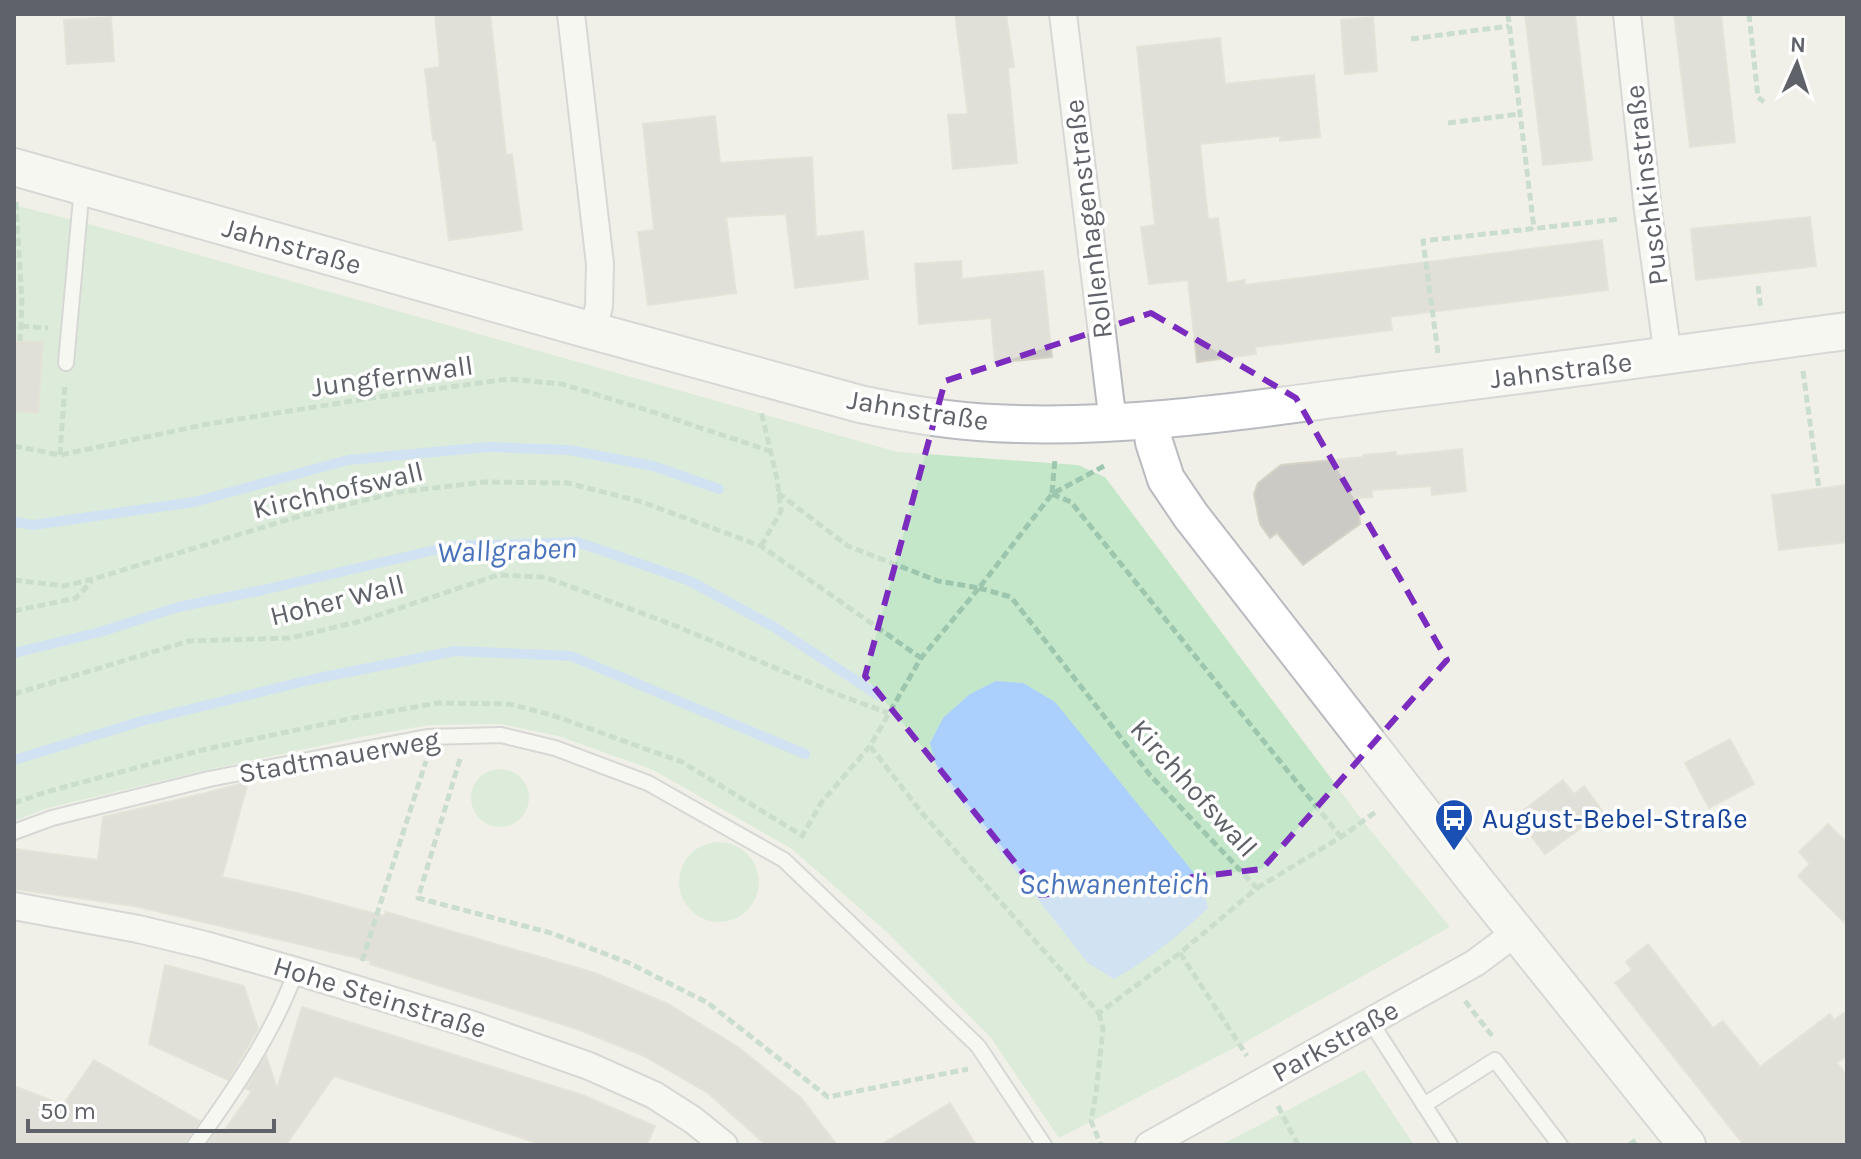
<svg xmlns="http://www.w3.org/2000/svg" width="1861" height="1159" font-family="Karla,sans-serif">
	<style>
		.green { fill: #c5e7c9 }
		.water { fill: #abd0fe }
		.lines { fill: none; stroke-linecap: round; stroke-linejoin: round }
		.stream { stroke: #abd0fe; stroke-width: 10 }
		.building { fill: #cccac5; stroke: #d6d3c6; stroke-width: 2 }
		.lane-casing { stroke: #b8b9be; stroke-width: 18 }
		.street-casing { stroke: #b8b9be; stroke-width: 30 }
		.secondary-casing { stroke: #b9bbc1; stroke-width: 40 }
		.path { stroke: #9dc6ae; stroke-width: 5; stroke-dasharray: 8 4; stroke-linecap: butt }
		.lane { stroke: #fff; stroke-width: 14 }
		.street { stroke: #fff; stroke-width: 26 }
		.secondary { stroke: #fff; stroke-width: 36 }
		.marked { fill: none; stroke: #7b2cbf; stroke-width: 6; stroke-dasharray: 16 10; stroke-linejoin: round }
		.labels { text-anchor: middle; dominant-baseline: central; stroke-width: 7; stroke-linejoin: round; paint-order: stroke }
		.street-label { font-size: 28px; fill: #5f6268; stroke: #fff }
		.transit-label { font-size: 28px; fill: #164399; stroke: #fff; text-anchor: start }
		.water-label { font-size: 30px; font-style: italic; fill: #4973ba; stroke: #fff }
	</style>
	<rect width="100%" height="100%" fill="#f1f0e8"/>
	<g class="green">
		<path d="M14 205 85 223 898 452 1078 465 1105 477 1363 821 1450 927 1240 1045 1059 1138 991 1038 890 935 792 849 653 770 558 736 501 724 429 725 366 736 207 770 48 808 14 821Z"/>
		<circle cx="500" cy="798" r="29"/>
		<circle cx="719" cy="882" r="40"/>
		<path d="M1364 1070 1414 1145H1221Z"/>
	</g>
	<path class="water" d="M996 681 1023 683 1055 702 1202 883 1208 908C1180 935 1148 960 1114 979L1088 963 938 772 930 743 943 718 970 694Z"/>
	<g class="lines">
		<g class="stream">
			<path d="M14 522 33 525 194 502 348 460 488 447 569 450 653 466 719 489"/>
			<path d="M14 653 100 632 178 607 263 590 452 546 577 542 690 581 774 627 878 695"/>
			<path d="M14 760 142 721 318 678 455 651 571 656 805 754"/>
		</g>
	</g>
	<g class="building">
		<path d="M435 14H490L506 155 512 154 522 230 449 240 436 140H433L425 69 440 67Z"/>
		<path d="M955 14H1006L1014 67 1008 68 1017 163 953 169 948 115 968 114Z"/>
		<path d="M1525 14H1575L1592 160 1543 165Z"/>
		<path d="M1674 14H1721L1735 142 1690 147Z"/>
		<path d="M111 17 114 61 67 64 64 20Z"/>
		<path d="M1373 17 1377 71 1345 74 1341 20Z"/>
		<path d="M1220 38 1225 84 1314 75 1320 137 1280 141V136L1200 144 1208 219 1218 218 1227 283 1245 280V285L1602 240 1608 290 1390 317 1392 330 1255 347 1256 354 1197 362 1188 280 1149 284 1141 227 1155 225 1137 47Z"/>
		<path d="M715 116 720 163 812 157 816 237 863 231 868 279 795 288 786 214 726 217 736 293 648 305 638 232 654 230 643 124Z"/>
		<path d="M1810 217 1816 266 1696 280 1691 229Z"/>
		<path d="M961 261 962 279 1043 271 1052 357 995 363 991 318 919 324 915 264Z"/>
		<path d="M14 341 43 342 38 413 14 411Z"/>
		<path d="M1462 449 1466 491 1432 495 1431 486 1372 490V497L1358 498 1360 524 1303 565 1277 533 1270 538 1260 524 1254 494 1258 483 1281 465 1364 457V455L1396 452V456Z"/>
		<path d="M1847 485V542L1779 550 1772 495Z"/>
		<path d="M1730 739 1754 784 1709 808 1685 763Z"/>
		<path d="M1563 780 1574 794 1584 786 1603 812 1545 854 1516 816Z"/>
		<path d="M248 782 222 877 297 893 384 916 386 912 595 973 668 1004 738 1047 801 1098 837 1145H766L708 1093 644 1056 577 1029 370 964 371 961 134 906 14 889V849L98 860 103 817 206 793Z"/>
		<path d="M1828 824 1847 843V925L1798 876 1810 864 1799 852Z"/>
		<path d="M1648 944 1713 1028 1723 1021 1760 1067 1830 1014 1834 1020 1847 1011V1055L1837 1063 1847 1076V1145H1744L1615 983 1632 970 1626 962Z"/>
		<path d="M165 965 244 986 258 1029 228 1080 149 1044Z"/>
		<path d="M302 1007 582 1095 655 1126 647 1145H543L334 1076 286 1145H207L217 1131 222 1134 252 1091 246 1089 266 1055 277 1089Z"/>
		<path d="M94 1060 200 1121 187 1139 185 1145H14V1086L63 1105Z"/>
		<path d="M950 1103 976 1145H881Z"/>
	</g>
	<g class="lines">
		<g class="lane-casing">
			<g id="lane">
				<path d="M66 363 82 187"/>
				<path d="M14 832 52 818 209 779 427 737 501 735 555 748 648 783 784 860 978 1046 1044 1145"/>
				<path d="M1370 1021 1450 1145"/>
				<path d="M1424 1105 1495 1060 1560 1145"/>
				<path d="M195 1145C233 1092 274 1032 296 971"/>
			</g>
		</g>
		<g class="street-casing">
			<g id="street">
				<path d="M571 14 600 264 599 306 593 331"/>
				<path d="M1063 14 1113 423"/>
				<path d="M1627 14 1648 211 1668 356"/>
				<path d="M14 906 138 929 205 945 296 971 470 1024 589 1066 654 1095 693 1120 724 1145"/>
				<path d="M1149 1145 1475 963 1518 931"/>
			</g>
		</g>
		<g class="secondary-casing">
			<g id="secondary">
				<path d="M14 167 593 331 860 404C903 413 947 421 992 423 1121 430 1250 410 1378 393 1535 374 1691 352 1847 331"/>
				<path d="M1151 421 1154 442 1166 479 1191 516 1474 879 1687 1145"/>
			</g>
		</g>
		<g class="path">
			<path d="M1508 14 1534 229"/>
			<path d="M1749 14 1758 97 1764 102"/>
			<path d="M1411 39 1509 26"/>
			<path d="M1448 123 1520 114"/>
			<path d="M16 202 22 302 20 341"/>
			<path d="M1758 286 1761 310"/>
			<path d="M21 326 48 328"/>
			<path d="M1438 353 1423 241 1619 219"/>
			<path d="M1803 371 1819 489"/>
			<path d="M14 446 60 455 208 424 384 396 508 379 562 384 653 412 770 451"/>
			<path d="M60 455 65 384"/>
			<path d="M778 493 848 546 938 581 979 588 1052 494 1106 465"/>
			<path d="M1052 493 1055 459"/>
			<path d="M1052 494 1071 502 1341 837"/>
			<path d="M761 546 781 511 777 479 761 411"/>
			<path d="M14 580 64 586 93 579 300 516 399 492 485 482 568 483 642 502 761 546 921 658"/>
			<path d="M979 588 1011 597 1150 775 1257 888 1180 953 1099 1013 922 813 870 746 921 658Z"/>
			<path d="M14 611 76 598 92 581"/>
			<path d="M14 694 189 641 290 638 361 621 498 575 545 577 676 626 842 696 888 713"/>
			<path d="M460 759 418 898 551 933 629 963 708 1003 828 1097 968 1069"/>
			<path d="M14 803 46 792 202 750 358 717 438 703 509 704 552 715 682 762 803 836"/>
			<path d="M801 838 821 803 870 746"/>
			<path d="M1257 888 1341 837 1377 811"/>
			<path d="M1180 953 1247 1056"/>
			<path d="M362 961 426 761"/>
			<path d="M1465 1001 1493 1037"/>
			<path d="M1099 1013 1103 1029 1096 1093 1091 1121 1101 1145"/>
			<path d="M1278 1106 1298 1145"/>
			<path d="M1629 1145 1639 1138"/>
		</g>
		<use href="#lane" class="lane"/>
		<use href="#street" class="street"/>
		<use href="#secondary" class="secondary"/>
	</g>
	<path d="M0 0H1861V1159H0ZM1151 313 1296 398 1447 660 1262 869 1041 895 865 676 945 381Z" fill="#f1f0e8" fill-opacity=".55" fill-rule="evenodd"/>
	<path class="marked" d="M1151 313 1296 398 1447 660 1262 869 1041 895 865 676 945 381Z"/>
	<defs>
		<g id="bus-pin" transform="scale(2)"><path d="M0 17L-7.5 6A9.5 9.5 0 1 1 7.5 6Z" fill="#1a4fb4" stroke="#fff"/><path d="M-5-6H5V4H4V6H2V4H-2V6H-4V4H-5ZM-3.5-4V0h7V-4ZM-3.5 1.2v1.5H-2V1.2ZM2 1.2v1.5H3.5V1.2Z" fill="#fff"/></g>
	</defs>
	<g fill-rule="evenodd">
		<use href="#bus-pin" x="1454" y="818"/>
	</g>
	<g class="labels">
		<g class="street-label">
			<text transform="translate(1646 185) rotate(-97)">Puschkinstraße</text>
			<text transform="translate(1088 219) rotate(-97)">Rollenhagenstraße</text>
			<text transform="translate(292 246) rotate(16)">Jahnstraße</text>
			<text transform="translate(1561 370) rotate(-7)">Jahnstraße</text>
			<text transform="translate(392 376) rotate(-8)">Jungfernwall</text>
			<text transform="translate(918 410) rotate(9)">Jahnstraße</text>
			<text transform="translate(338 490) rotate(-13)">Kirchhofswall</text>
			<text transform="translate(337 600) rotate(-14)">Hoher Wall</text>
			<text transform="translate(339 756) rotate(-10)">Stadtmauerweg</text>
			<text transform="translate(1194 788) rotate(48)">Kirchhofswall</text>
			<text transform="translate(380 997) rotate(17)">Hohe Steinstraße</text>
			<text transform="translate(1335 1041) rotate(-29)">Parkstraße</text>
		</g>
		<g class="transit-label">
			<text x="1482" y="818">August-Bebel-Straße</text>
		</g>
		<g class="water-label">
			<text transform="translate(507 550) rotate(-2)">Wallgraben</text>
			<text x="1114" y="884">Schwanenteich</text>
		</g>
	</g>
	<rect width="1861" height="1159" fill="none" stroke="#5f6268" stroke-width="32"/>
	<g transform="translate(1797 64) rotate(3)" stroke="#ffffff" stroke-width="6" paint-order="stroke">
	<path d="M0-6L14 30L0 20L-14 30Z" fill="#5f6268"/>
	<text y="-12" font-size="22" font-weight="bold" text-anchor="middle" fill="#5f6268">N</text>
	</g>
	<path d="M28 1119v12h246v-12" fill="none" stroke="#5f6268" stroke-width="4"/>
	<text x="40" y="1119" font-size="24" fill="#5f6268" stroke="#ffffff" stroke-width="6" paint-order="stroke">50 m</text>
</svg>
